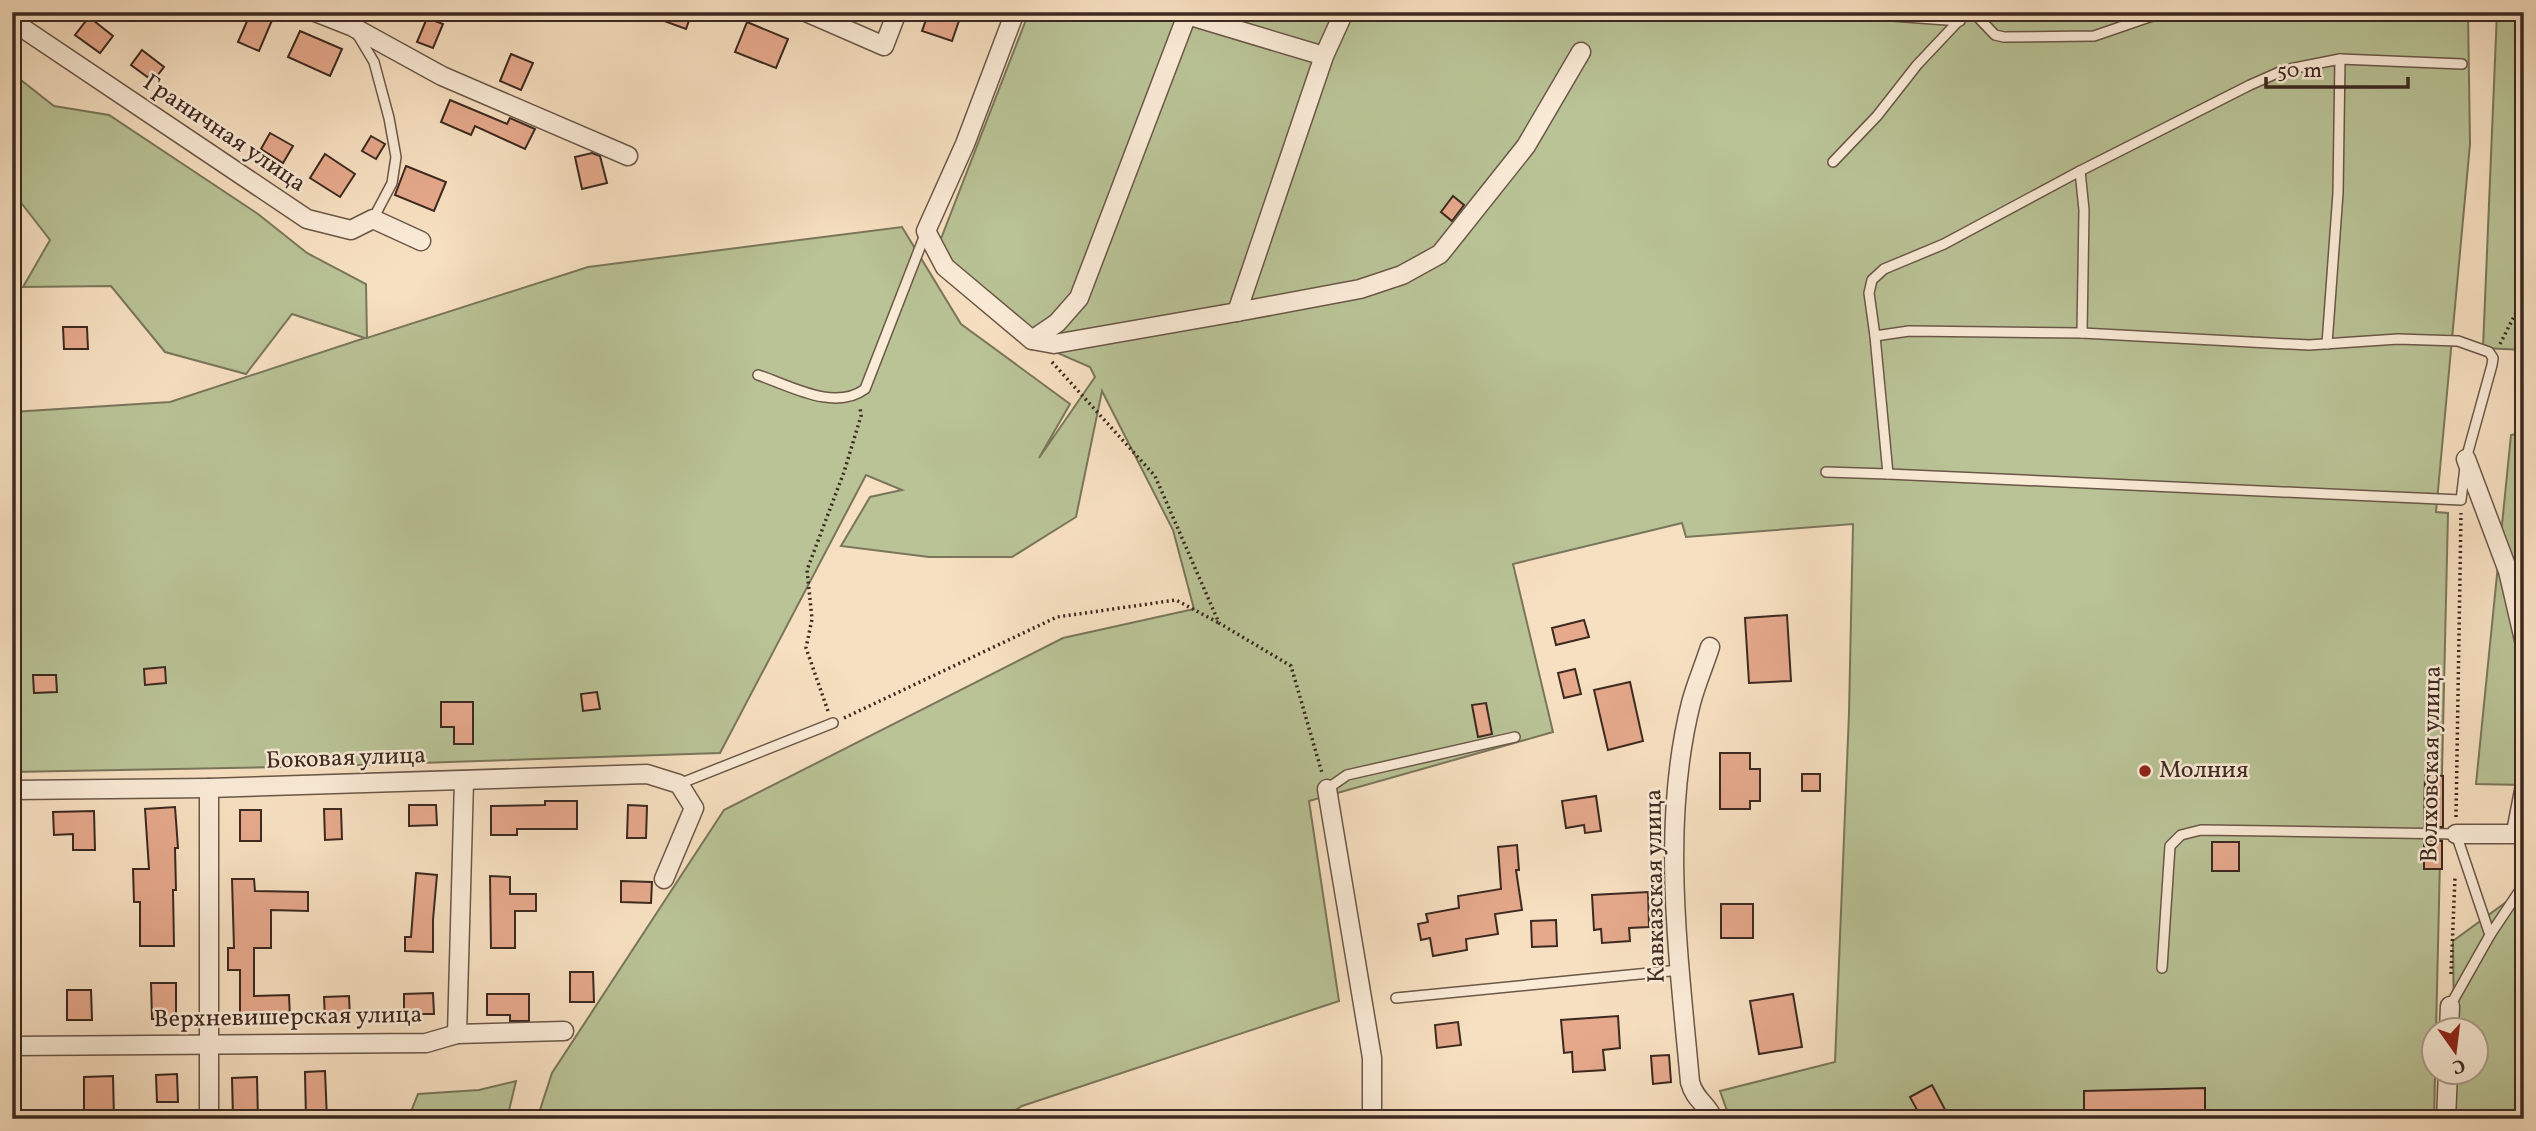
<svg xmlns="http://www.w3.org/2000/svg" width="2536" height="1131" font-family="Vollkorn,serif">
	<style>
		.green { fill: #b9c396; stroke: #7a765b; stroke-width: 2 }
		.building { fill: #e6a98c; stroke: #3c2920; stroke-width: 2 }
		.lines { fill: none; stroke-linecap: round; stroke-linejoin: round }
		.service-casing { stroke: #6b5748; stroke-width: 12 }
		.minor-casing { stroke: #6b5748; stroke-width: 21 }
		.path { stroke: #3c2920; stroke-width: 3.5; stroke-dasharray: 2 3.5; stroke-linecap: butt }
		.service { stroke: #faebd7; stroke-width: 9 }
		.minor { stroke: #faebd7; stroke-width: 18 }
		.poi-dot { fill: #8f2418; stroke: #faebd7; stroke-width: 2.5 }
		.labels { text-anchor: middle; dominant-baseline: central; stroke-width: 5; stroke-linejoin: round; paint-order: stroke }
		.street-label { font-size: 24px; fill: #3c2920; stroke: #faebd7 }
		.poi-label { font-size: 24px; fill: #3c2920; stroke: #faebd7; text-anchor: start }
	</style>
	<rect width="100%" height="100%" fill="#f7e0c1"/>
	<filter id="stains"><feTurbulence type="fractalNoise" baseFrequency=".00286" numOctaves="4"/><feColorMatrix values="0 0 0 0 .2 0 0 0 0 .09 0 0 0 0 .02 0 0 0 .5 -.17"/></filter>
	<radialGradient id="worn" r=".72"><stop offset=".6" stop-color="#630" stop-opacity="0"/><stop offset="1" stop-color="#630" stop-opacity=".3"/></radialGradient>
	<g class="green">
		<path d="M1029 12H2468L2470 144 2436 512 2448 513 2434 1119H1730L1720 1091 1835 1062 1849 713 1853 524 1686 537 1682 523 1513 564 1553 732 1309 801 1339 1001 1022 1106 1001 1119H537L552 1073 724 810 1063 638 1194 609 1173 530 1102 391 1076 517 1012 557H929L841 546 870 497 902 490 866 475 720 753 329 766 12 772V412L170 402 365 338 292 314 246 374 165 352 111 286 23 287 50 240 12 191V73L54 106 109 115 258 214 307 253 366 284 367 338 588 267 902 227 961 324 1070 404 1039 458 1095 377 1090 367 1039 345 937 249Z"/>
		<path d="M2497 12H2524V350L2483 348Z"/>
		<path d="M2524 432V785L2476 784 2511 435Z"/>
		<path d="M2524 889V1119H2455L2454 1072H2476V1030L2454 1029 2453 941Z"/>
		<path d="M516 1081 507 1119H408L418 1094 479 1090Z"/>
	</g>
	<g class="building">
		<path d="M251 12H260L273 18 259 51 238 42Z"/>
		<path d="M646 12H692L686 29 645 14Z"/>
		<path d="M929 12H962L952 41 922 31Z"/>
		<path d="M89 17 113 36 100 53 75 35Z"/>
		<path d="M427 18 443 24 433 48 417 42Z"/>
		<path d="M747 22 788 39 776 68 735 52Z"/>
		<path d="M300 31 342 49 330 76 288 57Z"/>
		<path d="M142 50 164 67 153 81 131 65Z"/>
		<path d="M511 54 533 63 521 90 500 81Z"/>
		<path d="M450 100 507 124 510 118 535 129 525 149 475 126 471 135 441 122Z"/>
		<path d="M270 133 293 146 283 163 261 149Z"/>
		<path d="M371 136 385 144 376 159 362 151Z"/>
		<path d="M592 153 600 156 607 183 582 189 575 157Z"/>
		<path d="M325 154 355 174 340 197 310 178Z"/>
		<path d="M406 166 446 182 434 211 395 195Z"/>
		<path d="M1453 196 1464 205 1452 221 1441 212Z"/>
		<path d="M63 327H87L88 349H64Z"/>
		<path d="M1787 615 1791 681 1749 683 1745 618Z"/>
		<path d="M1584 620 1589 637 1556 645 1552 628Z"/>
		<path d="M165 667 166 683 145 685 144 669Z"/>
		<path d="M1575 669 1581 694 1564 698 1558 673Z"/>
		<path d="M33 675H56L57 692 34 693Z"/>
		<path d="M1630 682 1643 741 1608 750 1594 690Z"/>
		<path d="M597 692 600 709 583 711 581 694Z"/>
		<path d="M441 702H473V744H454V727H441Z"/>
		<path d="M1486 703 1492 734 1478 737 1472 705Z"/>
		<path d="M1720 753H1750V769H1760V801H1750V809H1720Z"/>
		<rect x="1802" y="774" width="18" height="17"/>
		<path d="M2425 775 2443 776V827H2424Z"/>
		<path d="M1596 796 1601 831 1585 833 1584 825 1566 828 1562 801Z"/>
		<path d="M545 801H577V829H517V835H491V806L545 805Z"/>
		<path d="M409 805H436L437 825 409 826Z"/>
		<path d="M628 805 647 806 646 838H627Z"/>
		<path d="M175 807 178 848H175L176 890H173L174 946H140V902H134L133 869H149L145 809Z"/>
		<path d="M324 809H341L342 839 325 840Z"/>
		<rect x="240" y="810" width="21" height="31"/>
		<path d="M94 811 95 850H73V834L54 835 53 812Z"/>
		<rect x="2424" y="841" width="18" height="28"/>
		<rect x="2212" y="842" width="27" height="29"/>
		<path d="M1517 845 1519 870H1516L1522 910 1495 914 1498 934 1466 939 1467 950 1433 956 1430 938 1421 940 1418 924 1428 922 1426 914 1459 908 1458 896 1501 889 1498 847Z"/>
		<path d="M416 873 437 875 433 920V952L405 951V937H411Z"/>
		<path d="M490 876 510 877V894H536V911H515V948H491Z"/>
		<path d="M232 879H254L255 891 308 892V911L271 910V948H254V996L289 995 290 1018H283V1024L263 1025V1018L240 1019V970H228V948H234Z"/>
		<path d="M621 881 652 882 651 903 621 902Z"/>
		<path d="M1648 892 1649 927 1629 928 1630 941 1602 943 1601 929 1594 930 1592 895Z"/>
		<rect x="1721" y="904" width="32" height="34"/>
		<path d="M1556 920 1557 946 1532 947 1531 921Z"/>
		<path d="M570 972H593L594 1002H570Z"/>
		<path d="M151 983H176V1019H152Z"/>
		<path d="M67 990H91L92 1020H67Z"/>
		<path d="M433 993 434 1014H404V994Z"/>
		<path d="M487 994H529V1021H510V1015H487Z"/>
		<path d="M1793 994 1802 1047 1759 1054 1750 1001Z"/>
		<path d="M349 996 350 1018 325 1019 324 997Z"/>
		<path d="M1618 1016 1620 1048 1603 1050 1605 1070 1573 1072 1572 1052 1564 1053 1561 1020Z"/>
		<path d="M1458 1022 1461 1045 1437 1048 1435 1025Z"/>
		<path d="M1669 1055 1671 1082 1653 1084 1651 1056Z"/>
		<path d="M325 1071 327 1119H306L305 1072Z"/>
		<path d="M177 1074 178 1102H157L156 1075Z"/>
		<path d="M113 1076 114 1119H84V1077Z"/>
		<path d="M257 1077 258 1119H233L232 1078Z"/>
		<path d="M1932 1085 1950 1119H1922L1910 1097Z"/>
		<path d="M2205 1088V1119H2084V1091Z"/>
	</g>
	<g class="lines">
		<g class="service-casing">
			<g id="service">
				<path d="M1838 12 1960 21"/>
				<path d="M1973 12 1995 35 2004 37 2094 36 2164 12"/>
				<path d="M356 32 374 62 389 118 396 157 392 183 373 219"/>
				<path d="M1833 162 1877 116 1917 65 1967 12"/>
				<path d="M2080 171 2084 210 2082 333"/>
				<path d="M1909 331 2082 333 2309 345 2398 339 2458 341 2489 352 2493 358 2492 365 2466 459 2461 500 1888 474 1875 336Z"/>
				<path d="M1875 336 1869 293 1872 280 1884 269 1944 244 2080 171 2250 85 2284 70 2340 59 2462 64"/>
				<path d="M2327 344 2338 193 2340 59"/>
				<path d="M758 375C789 385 834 412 865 389L926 232"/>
				<path d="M1826 472 1888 474"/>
				<path d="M679 784 833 723"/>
				<path d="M1327 789 1347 775 1515 737"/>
				<path d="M2511 834 2524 767"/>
				<path d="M2162 968 2170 846 2181 835 2201 830 2456 834 2490 935"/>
				<path d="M1396 998 1680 970"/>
				<path d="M2450 1006 2490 935 2524 884"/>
			</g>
		</g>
		<g class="minor-casing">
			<g id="minor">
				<path d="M315 12 353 27 442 76 628 156"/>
				<path d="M806 12 884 46 897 12"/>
				<path d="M1015 12 965 144 926 231 945 267 1032 340 1054 344 1237 312"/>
				<path d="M1344 12 1324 56 1237 312 1360 289 1402 275 1440 254 1526 146 1581 52"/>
				<path d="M12 21 307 219 351 230 373 219 421 241"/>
				<path d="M1032 340 1057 323 1079 298 1187 15 1324 56"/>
				<path d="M2466 459 2508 571 2524 640"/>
				<path d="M1710 647C1704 666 1696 684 1691 703 1660 826 1679 958 1690 1082 1695 1101 1708 1104 1713 1119"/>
				<path d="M209 788V1119"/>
				<path d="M1327 789 1372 1058V1119"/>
				<path d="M12 790 209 788 647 774 679 784 694 808 664 879"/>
				<path d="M2456 834H2524"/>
				<path d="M2449 1030 2450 1006"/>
				<path d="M457 1034 464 781"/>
				<path d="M12 1046 426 1043 457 1034 564 1031"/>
				<path d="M2446 1119 2448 1072"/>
			</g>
		</g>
		<g class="path">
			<path d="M2500 344 2524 297"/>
			<path d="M1052 362 1155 476 1219 623 1291 666 1322 773"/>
			<path d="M828 711 806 648 812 619 807 570 844 472 861 416 860 407"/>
			<path d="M844 718 1057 617 1176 600 1219 623"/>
			<path d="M2456 817 2461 513"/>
			<path d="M2451 974 2455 877"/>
		</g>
		<use href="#service" class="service"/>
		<use href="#minor" class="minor"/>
	</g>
	<circle class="poi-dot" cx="2145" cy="771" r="7"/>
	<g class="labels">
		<g class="street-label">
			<text transform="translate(224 134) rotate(34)">Граничная улица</text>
			<text transform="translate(346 759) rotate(-2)">Боковая улица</text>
			<text transform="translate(2432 764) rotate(-89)">Волховская улица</text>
			<text transform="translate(1656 886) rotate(-91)">Кавказская улица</text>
			<text transform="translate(288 1018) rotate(-1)">Верхневишерская улица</text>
		</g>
		<g class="poi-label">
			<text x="2159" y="771">Молния</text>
		</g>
	</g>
	<rect width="2536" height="1131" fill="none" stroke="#f7e0c1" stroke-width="42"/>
	<rect x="14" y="14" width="2508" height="1103" fill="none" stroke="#3c2920" stroke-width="3.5"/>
	<rect x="21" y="21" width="2494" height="1089" fill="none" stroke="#3c2920" stroke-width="2"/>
	<g transform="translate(2455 1051) rotate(166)"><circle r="33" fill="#faebd7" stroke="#ae9d8e" stroke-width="2"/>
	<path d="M0-5L12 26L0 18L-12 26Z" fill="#8f2418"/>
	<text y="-10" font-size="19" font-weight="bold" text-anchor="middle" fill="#3c2920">С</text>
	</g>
	<path d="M2266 77v10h142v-10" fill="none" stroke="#3c2920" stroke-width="3.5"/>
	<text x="2277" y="77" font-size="21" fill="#3c2920" stroke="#faebd7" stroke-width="5" paint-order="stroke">50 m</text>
	<rect width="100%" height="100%" filter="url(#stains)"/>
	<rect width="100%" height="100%" fill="url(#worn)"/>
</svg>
